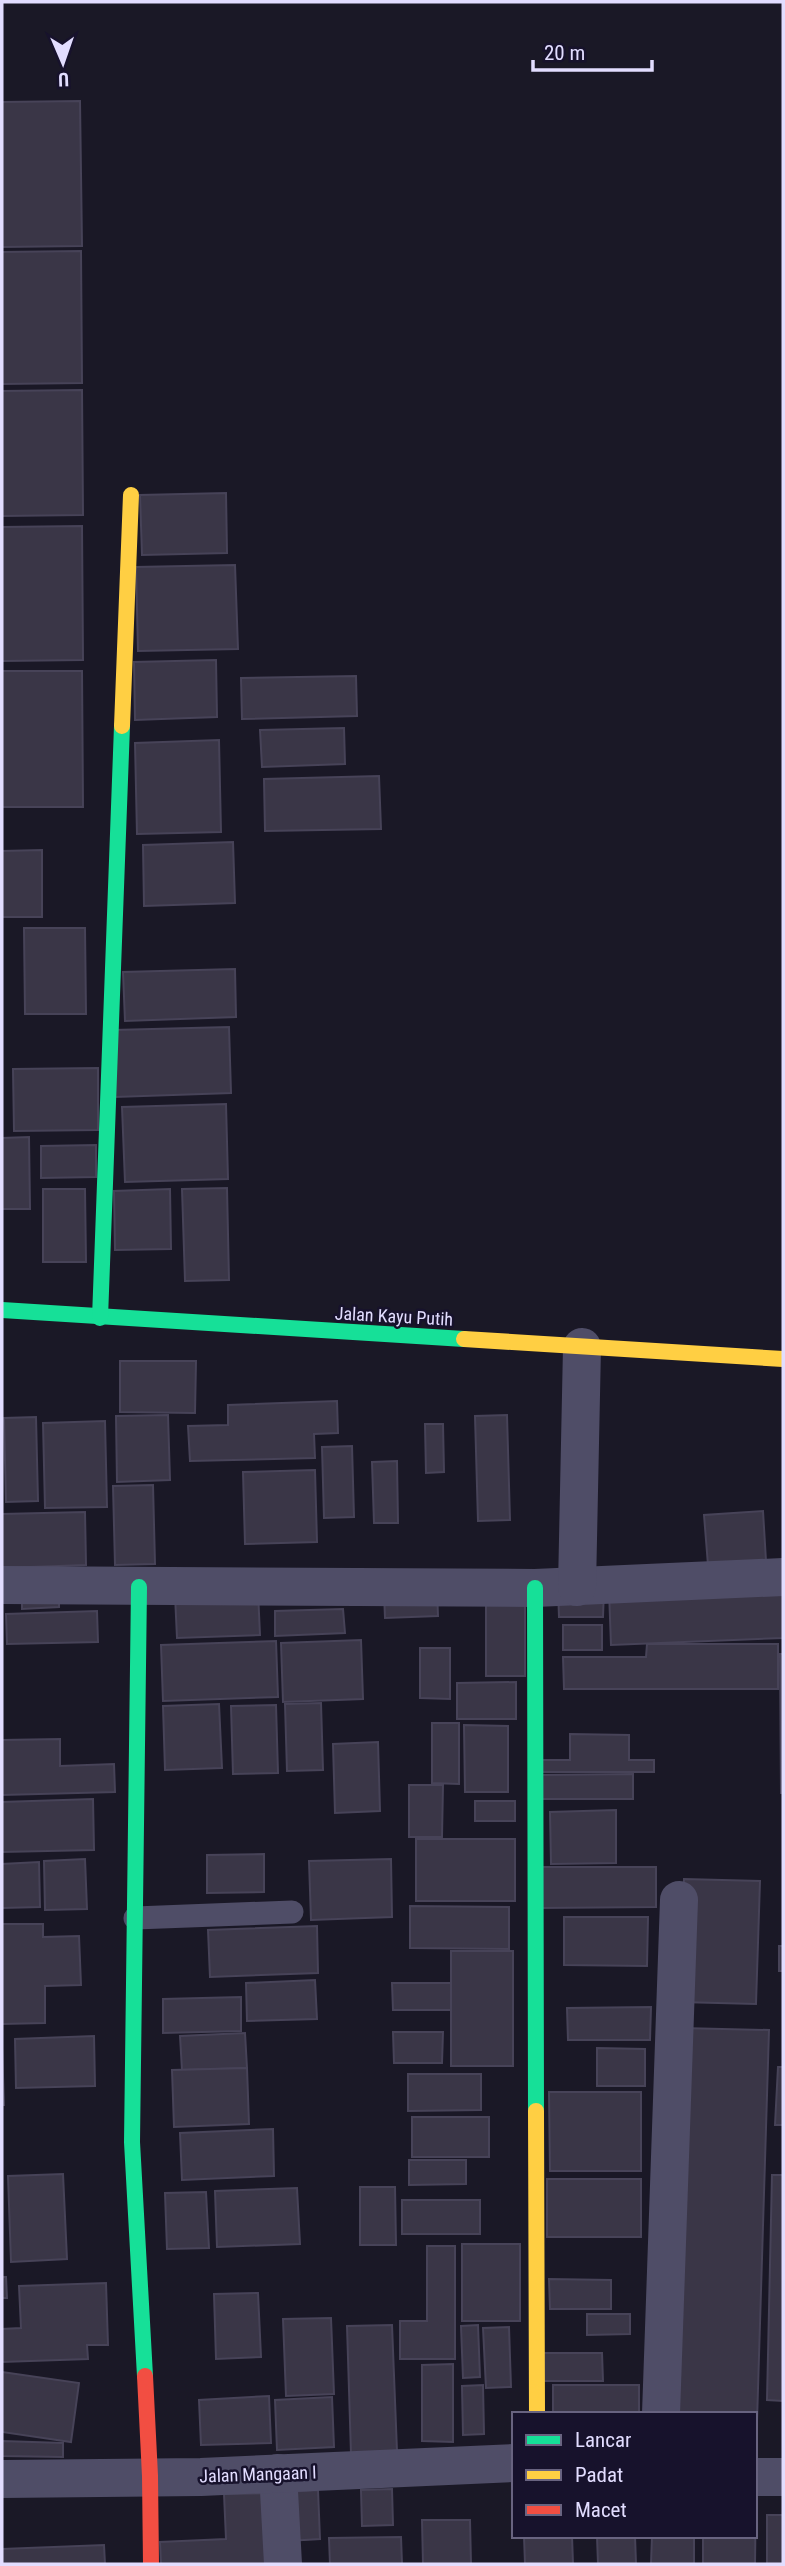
<svg xmlns="http://www.w3.org/2000/svg" width="785" height="2566" font-family="'Roboto Condensed',sans-serif">
	<style>
		.building { fill: #3a3647; stroke: #474358; stroke-width: 2 }
		.lines { fill: none; stroke-linecap: round; stroke-linejoin: round }
		.lane { stroke: #4f4d67; stroke-width: 23 }
		.street { stroke: #4f4d67; stroke-width: 38 }
		.fast { stroke: #16e098; stroke-width: 16 }
		.slow { stroke: #ffcf43; stroke-width: 16 }
		.jam { stroke: #f24e42; stroke-width: 16 }
		.labels { text-anchor: middle; dominant-baseline: central; stroke-width: 5; stroke-linejoin: round; paint-order: stroke }
		.street-label { font-size: 18px; fill: #e2ddff; stroke: #17122c }
	</style>
	<rect width="100%" height="100%" fill="#1a1826"/>
	<g class="building">
		<path d="M80 101 82 246 2 247V102Z"/>
		<path d="M81 251 82 383 2 384V252Z"/>
		<path d="M82 390 83 515 2 516V391Z"/>
		<path d="M226 493 227 553 142 555 140 495Z"/>
		<path d="M82 526 83 660 2 661V527Z"/>
		<path d="M235 565 238 649 138 651 136 567Z"/>
		<path d="M216 660 217 717 135 720 134 662Z"/>
		<path d="M2 671H82L83 807H2Z"/>
		<path d="M356 676 357 716 242 719 241 678Z"/>
		<path d="M344 728 345 764 262 767 260 730Z"/>
		<path d="M219 740 221 832 137 834 135 743Z"/>
		<path d="M379 776 381 829 265 831 264 779Z"/>
		<path d="M233 842 235 903 144 906 143 845Z"/>
		<path d="M42 850V917H2V851Z"/>
		<path d="M24 928H85L86 1014H25Z"/>
		<path d="M235 969 236 1017 125 1021 123 972Z"/>
		<path d="M229 1027 231 1093 115 1097 114 1030Z"/>
		<path d="M98 1068V1130L14 1131 13 1069Z"/>
		<path d="M226 1104 228 1179 125 1182 122 1107Z"/>
		<path d="M29 1137 30 1209H2V1138Z"/>
		<path d="M96 1145V1177L41 1178V1146Z"/>
		<path d="M227 1188 229 1280 185 1281 182 1189Z"/>
		<path d="M43 1189H85L86 1262H43Z"/>
		<path d="M170 1189 171 1249 115 1250 114 1191Z"/>
		<path d="M120 1361H196L195 1413 120 1412Z"/>
		<path d="M337 1401 338 1433 314 1434 315 1458 190 1461 188 1426 228 1425V1405Z"/>
		<path d="M168 1415 170 1480 117 1482 116 1416Z"/>
		<path d="M507 1415 510 1520 478 1521 475 1416Z"/>
		<path d="M36 1417 38 1501 6 1502 4 1418Z"/>
		<path d="M105 1421 107 1507 45 1508 43 1423Z"/>
		<path d="M425 1424H443L444 1472 426 1473Z"/>
		<path d="M352 1446 354 1517 324 1518 322 1447Z"/>
		<path d="M397 1461 398 1523H374L372 1462Z"/>
		<path d="M315 1470 317 1542 245 1544 243 1472Z"/>
		<path d="M153 1485 155 1564 115 1565 113 1486Z"/>
		<path d="M763 1511 766 1561 708 1565 704 1515Z"/>
		<path d="M85 1512 86 1565 2 1568V1514Z"/>
		<path d="M783 1583V1638L611 1645 609 1591Z"/>
		<path d="M59 1588V1607L22 1609V1589Z"/>
		<path d="M558 1589H604L603 1617H559Z"/>
		<path d="M437 1590 438 1616 385 1618 384 1593Z"/>
		<path d="M258 1592 260 1635 177 1638 175 1595Z"/>
		<rect x="486" y="1605" width="39" height="71"/>
		<path d="M343 1609 345 1633 275 1636V1611Z"/>
		<path d="M97 1611 98 1642 7 1644 6 1614Z"/>
		<rect x="563" y="1625" width="39" height="25"/>
		<path d="M361 1640 363 1699 283 1702 281 1643Z"/>
		<path d="M276 1641 278 1697 163 1701 161 1645Z"/>
		<path d="M647 1644H778V1689H564L563 1657H646Z"/>
		<path d="M420 1648H450V1699L420 1698Z"/>
		<path d="M780 1654H783V1793H781Z"/>
		<path d="M516 1682V1719H457V1683Z"/>
		<path d="M321 1703 323 1770 287 1771 285 1704Z"/>
		<path d="M219 1704 222 1768 165 1770 163 1706Z"/>
		<path d="M276 1705 278 1773 233 1774 231 1706Z"/>
		<path d="M432 1723H459V1784L432 1783Z"/>
		<path d="M464 1725 508 1726V1792H465Z"/>
		<path d="M570 1734 629 1735V1760H654V1772H542V1760H570Z"/>
		<path d="M60 1739V1766L114 1764 115 1792 2 1795V1740Z"/>
		<path d="M378 1742 380 1811 335 1813 333 1744Z"/>
		<path d="M633 1774V1799H539V1775Z"/>
		<path d="M409 1785H443L442 1837H409Z"/>
		<path d="M93 1799 94 1850 2 1852V1802Z"/>
		<rect x="475" y="1801" width="40" height="20"/>
		<path d="M616 1810V1863L551 1864 550 1812Z"/>
		<rect x="416" y="1839" width="99" height="62"/>
		<path d="M264 1854V1892L207 1893V1855Z"/>
		<path d="M85 1859 87 1909 45 1910 44 1861Z"/>
		<path d="M391 1859 392 1917 311 1920 309 1861Z"/>
		<path d="M39 1862 40 1907 2 1908V1864Z"/>
		<path d="M539 1867H656V1907L539 1908Z"/>
		<path d="M684 1879 760 1881 756 2004 680 2002Z"/>
		<path d="M410 1906 509 1907V1949L410 1948Z"/>
		<path d="M564 1917H648L647 1966 564 1965Z"/>
		<path d="M2 1924H43V1937L79 1936 81 1985 45 1986V2023L2 2024Z"/>
		<path d="M317 1926 318 1973 210 1977 208 1930Z"/>
		<rect x="779" y="1946" width="4" height="25"/>
		<rect x="451" y="1951" width="62" height="115"/>
		<path d="M315 1980 317 2019 247 2021 246 1983Z"/>
		<path d="M392 1983H451V2010H393Z"/>
		<path d="M241 1997V2031L163 2033V1999Z"/>
		<path d="M651 2007 650 2040H568L567 2008Z"/>
		<path d="M681 2028 769 2030 757 2421H755V2414H671Z"/>
		<path d="M393 2032H443L442 2063H394Z"/>
		<path d="M245 2033 247 2068 182 2070 180 2036Z"/>
		<path d="M94 2036 95 2086 16 2088 15 2039Z"/>
		<path d="M2 2047 4 2105H2Z"/>
		<path d="M597 2048 645 2049V2086H597Z"/>
		<path d="M778 2067H783V2125H775Z"/>
		<path d="M247 2068 249 2124 174 2127 172 2070Z"/>
		<path d="M408 2074H481V2110L408 2111Z"/>
		<path d="M549 2092H641V2171H550Z"/>
		<rect x="412" y="2117" width="77" height="40"/>
		<path d="M273 2129 274 2176 182 2180 180 2133Z"/>
		<path d="M409 2160H466V2184L409 2185Z"/>
		<path d="M63 2174 67 2259 11 2262 8 2176Z"/>
		<path d="M772 2175H783V2401L767 2400Z"/>
		<rect x="547" y="2179" width="94" height="58"/>
		<path d="M360 2187H395L396 2245H360Z"/>
		<path d="M297 2188 300 2244 217 2247 215 2191Z"/>
		<path d="M206 2192 209 2248 167 2249 165 2193Z"/>
		<rect x="402" y="2200" width="78" height="34"/>
		<rect x="462" y="2244" width="58" height="77"/>
		<path d="M427 2246H455V2359H400V2321H427Z"/>
		<path d="M2 2277H6L7 2298H2Z"/>
		<path d="M549 2279 611 2280V2309H550Z"/>
		<path d="M106 2283 108 2345H87L88 2359 2 2362V2329L21 2328 19 2286Z"/>
		<path d="M258 2293 261 2357 216 2359 214 2294Z"/>
		<path d="M587 2314H630V2334L587 2335Z"/>
		<path d="M331 2318 334 2394 286 2396 283 2319Z"/>
		<path d="M392 2325 397 2451 351 2454 347 2326Z"/>
		<path d="M478 2325 480 2377 463 2378 461 2326Z"/>
		<path d="M509 2327 511 2387 486 2388 483 2328Z"/>
		<path d="M541 2353H602L603 2381H541Z"/>
		<path d="M453 2364V2442L422 2441V2365Z"/>
		<path d="M2 2372 79 2383 71 2442 2 2432Z"/>
		<path d="M483 2385 484 2434 463 2435 462 2386Z"/>
		<rect x="553" y="2385" width="86" height="29"/>
		<path d="M269 2396 271 2443 201 2445 199 2400Z"/>
		<path d="M332 2397 334 2447 277 2450 275 2400Z"/>
		<path d="M2 2441 63 2443V2457L2 2456Z"/>
		<path d="M756 2488 755 2564H703V2536H755Z"/>
		<path d="M392 2489 393 2525 362 2526 361 2490Z"/>
		<path d="M318 2490 320 2539 288 2541 285 2492Z"/>
		<path d="M277 2493 280 2564H161L160 2542 226 2539 224 2494Z"/>
		<rect x="767" y="2515" width="16" height="49"/>
		<path d="M422 2520H470L471 2564H423Z"/>
		<path d="M524 2536H572L573 2564H525Z"/>
		<path d="M597 2536H635L636 2564H598Z"/>
		<path d="M652 2536H694V2564H651Z"/>
		<path d="M401 2537 402 2564H330L329 2538Z"/>
		<path d="M2 2540V2549L104 2545 105 2564H2Z"/>
	</g>
	<g class="lines">
		<path class="lane" d="M135 1918 292 1912"/>
		<g class="street">
			<path d="M2 1585 535 1588 783 1577"/>
			<path d="M577 1587 582 1347"/>
			<path d="M661 2414 679 1900"/>
			<path d="M278 2473 283 2564"/>
			<path d="M755 2477H783"/>
			<path d="M2 2479 201 2477 514 2463"/>
		</g>
		<g class="fast">
			<path d="M2 1310 464 1339"/>
			<path d="M100 1318 122 726"/>
			<path d="M139 1587 132 2142 145 2376"/>
			<path d="M535 1588 536 2111"/>
		</g>
		<g class="slow">
			<path d="M122 726 131 495"/>
			<path d="M464 1339 783 1359"/>
			<path d="M536 2111 537 2414"/>
		</g>
		<path class="jam" d="M145 2376 150 2476 151 2564"/>
	</g>
	<g class="labels">
		<g class="street-label">
			<text transform="translate(394 1316) rotate(3)">Jalan Kayu Putih</text>
			<text transform="translate(258 2474) rotate(-2)">Jalan Mangaan I</text>
		</g>
	</g>
	<rect width="785" height="2566" fill="none" stroke="#e2ddff" stroke-width="7"/>
	<rect x="512" y="2412" width="245" height="126" fill="#17122c" stroke="#686380" stroke-width="2"/>
	<rect x="526" y="2435" width="35" height="10" fill="#16e098" stroke="#686380" stroke-width="2"/>
	<text x="575" y="2447" font-size="21" fill="#e2ddff">Lancar</text>
	<rect x="526" y="2470" width="35" height="10" fill="#ffcf43" stroke="#686380" stroke-width="2"/>
	<text x="575" y="2482" font-size="21" fill="#e2ddff">Padat</text>
	<rect x="526" y="2505" width="35" height="10" fill="#f24e42" stroke="#686380" stroke-width="2"/>
	<text x="575" y="2517" font-size="21" fill="#e2ddff">Macet</text>
	<g transform="translate(63 63) rotate(178)" stroke="#17122c" stroke-width="5" paint-order="stroke">
	<path d="M0-5L12 26L0 18L-12 26Z" fill="#e2ddff"/>
	<text y="-10" font-size="19" font-weight="bold" text-anchor="middle" fill="#e2ddff">U</text>
	</g>
	<path d="M533 60v10h119v-10" fill="none" stroke="#e2ddff" stroke-width="3.5"/>
	<text x="544" y="60" font-size="21" fill="#e2ddff" stroke="#17122c" stroke-width="5" paint-order="stroke">20 m</text>
</svg>
